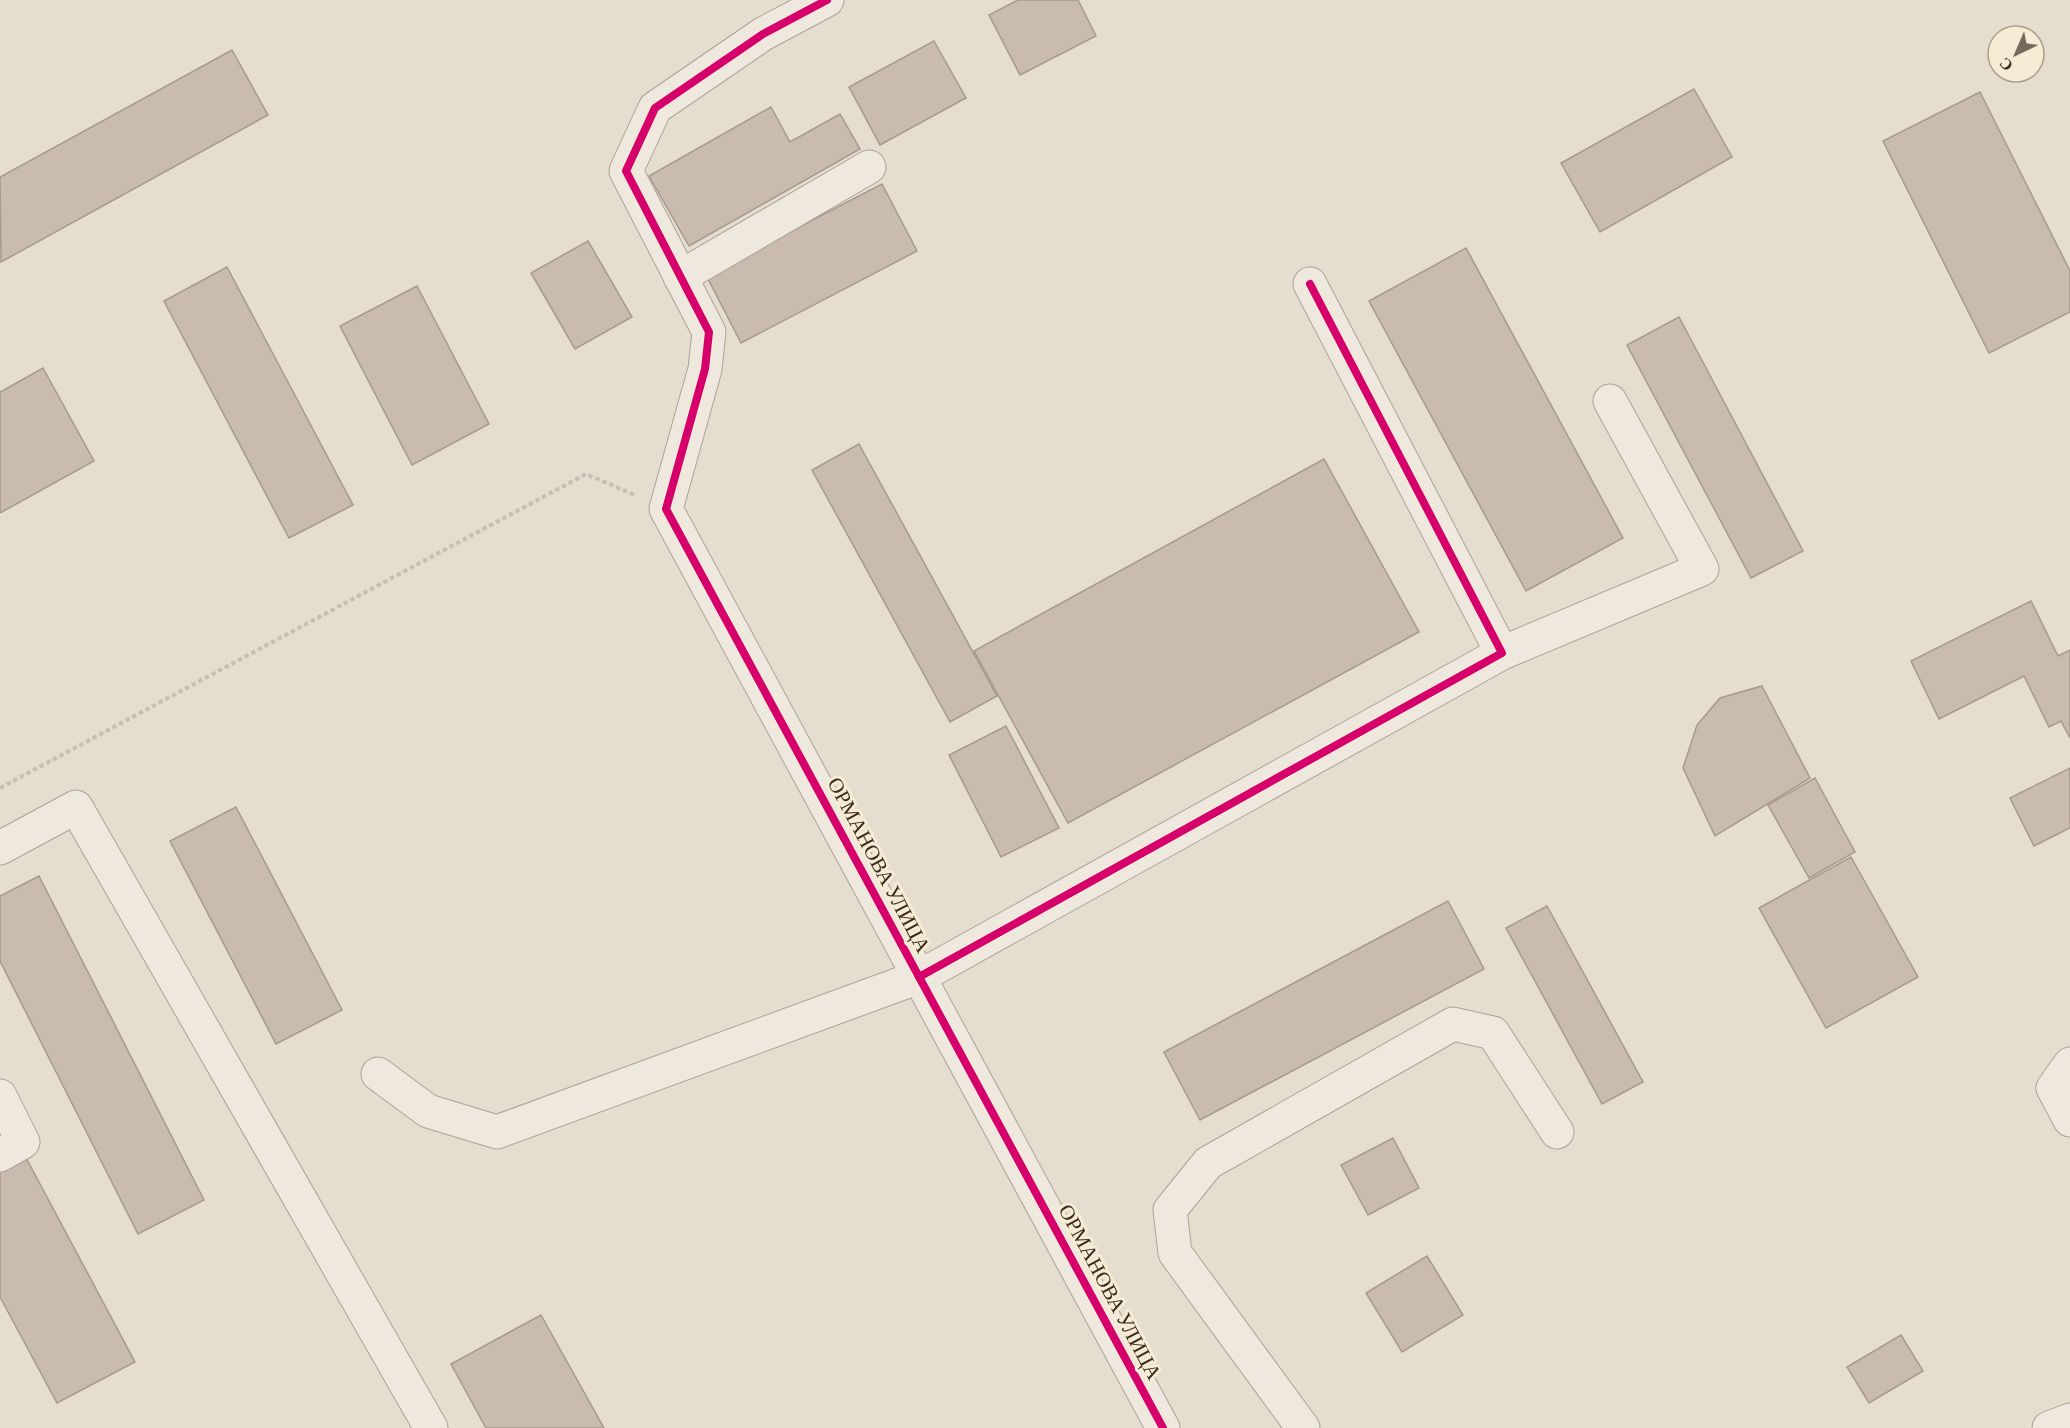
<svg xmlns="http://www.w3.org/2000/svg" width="2070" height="1428" font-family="'Crimson Pro',serif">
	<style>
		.building { fill: #c9bcaf; stroke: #a6998d; stroke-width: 1.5 }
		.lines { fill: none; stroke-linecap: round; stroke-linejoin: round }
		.minor-casing { stroke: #aaa397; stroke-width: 35 }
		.path { stroke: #c6bfb6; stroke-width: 4; stroke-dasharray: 4.5 3; stroke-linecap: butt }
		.minor { stroke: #eee8df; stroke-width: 33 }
		.cycleway-casing { stroke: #f6ebd4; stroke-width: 11 }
		.cycleway { stroke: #d6006c; stroke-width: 8 }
		.labels { text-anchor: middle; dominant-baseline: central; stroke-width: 6; stroke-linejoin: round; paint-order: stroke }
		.street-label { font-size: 21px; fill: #3a2b1e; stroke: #f6ebd4 }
	</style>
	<rect width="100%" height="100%" fill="#e5dece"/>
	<g class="building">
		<path d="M1018 0H1078L1096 36 1020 75 989 15Z"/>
		<path d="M934 41 966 98 880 145 849 87Z"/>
		<path d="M232 50 268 115 1 262 0 177Z"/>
		<path d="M1694 89 1732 157 1600 232 1561 163Z"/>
		<path d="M1980 92 2070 271V312L1989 353 1883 141Z"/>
		<path d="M771 107 790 142 840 114 860 149 689 246 649 176Z"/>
		<path d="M882 184 917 251 741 343 706 275Z"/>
		<path d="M588 241 632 317 575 349 531 273Z"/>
		<path d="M1466 248 1623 538 1526 591 1369 301Z"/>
		<path d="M227 267 353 505 289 538 164 301Z"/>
		<path d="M417 286 489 424 412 465 340 326Z"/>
		<path d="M1679 317 1803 551 1751 578 1627 345Z"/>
		<path d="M43 368 94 461 0 513V392Z"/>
		<path d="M859 444 997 696 950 722 812 470Z"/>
		<path d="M1324 459 1419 632 1068 823 974 651Z"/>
		<path d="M2031 601 2058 656 2070 650V738L2061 721 2049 727 2024 676 1939 719 1911 661Z"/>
		<path d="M1762 686 1810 778 1715 836 1683 768 1697 725 1720 698Z"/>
		<path d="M1006 726 1059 828 1001 857 949 755Z"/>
		<path d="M2070 768V828L2034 846 2010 798Z"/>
		<path d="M1815 778 1855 852 1809 878 1768 805Z"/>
		<path d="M236 807 342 1010 276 1044 170 841Z"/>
		<path d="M1851 857 1918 977 1826 1028 1759 908Z"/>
		<path d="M39 876 204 1200 138 1234 0 961V896Z"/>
		<path d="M1448 901 1484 969 1200 1120 1164 1052Z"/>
		<path d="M1547 906 1643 1082 1602 1104 1506 928Z"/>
		<path d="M1393 1138 1419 1188 1368 1215 1341 1165Z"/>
		<path d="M24 1154 135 1362 57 1403 0 1297V1167Z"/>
		<path d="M1427 1256 1463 1315 1402 1352 1366 1293Z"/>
		<path d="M541 1315 604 1428H486L451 1364Z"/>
		<path d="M1901 1335 1923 1371 1869 1403 1847 1367Z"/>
	</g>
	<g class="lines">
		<g class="minor-casing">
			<g id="minor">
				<path d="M827 0 763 34 655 108 626 171 709 332 705 369 666 509 1163 1428"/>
				<path d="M680 277 869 167"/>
				<path d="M1502 653 1702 569 1610 401"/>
				<path d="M0 848 76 807 431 1428"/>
				<path d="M2070 1064 2053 1088 2070 1120"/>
				<path d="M378 1074 428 1111 497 1132 919 977 1502 653 1310 284"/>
				<path d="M0 1096 23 1142 0 1155"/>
				<path d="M1303 1428 1175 1253 1170 1210 1208 1163 1453 1024 1493 1033 1557 1132"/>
				<path d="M2049 1428 2070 1420"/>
			</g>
		</g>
		<path class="path" d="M0 788 586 474 635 495"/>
		<use href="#minor" class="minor"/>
		<g class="cycleway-casing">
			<g id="cycleway">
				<path d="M827 0 763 34 655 108 626 171 709 332 705 369 666 509 1163 1428"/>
				<path d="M919 977 1502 653 1310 284"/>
			</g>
		</g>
		<use href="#cycleway" class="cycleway"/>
	</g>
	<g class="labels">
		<g class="street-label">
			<text transform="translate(879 865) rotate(62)">ОРМАНОВА УЛИЦА</text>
			<text transform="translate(1110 1292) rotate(62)">ОРМАНОВА УЛИЦА</text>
		</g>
	</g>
	<g transform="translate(2016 54) rotate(224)"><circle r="28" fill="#f6ebd4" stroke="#ab9e8b" stroke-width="1.5"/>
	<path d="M0-4.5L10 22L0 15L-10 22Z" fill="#766a5c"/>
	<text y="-9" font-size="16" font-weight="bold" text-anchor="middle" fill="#3a2b1e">С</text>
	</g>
</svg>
